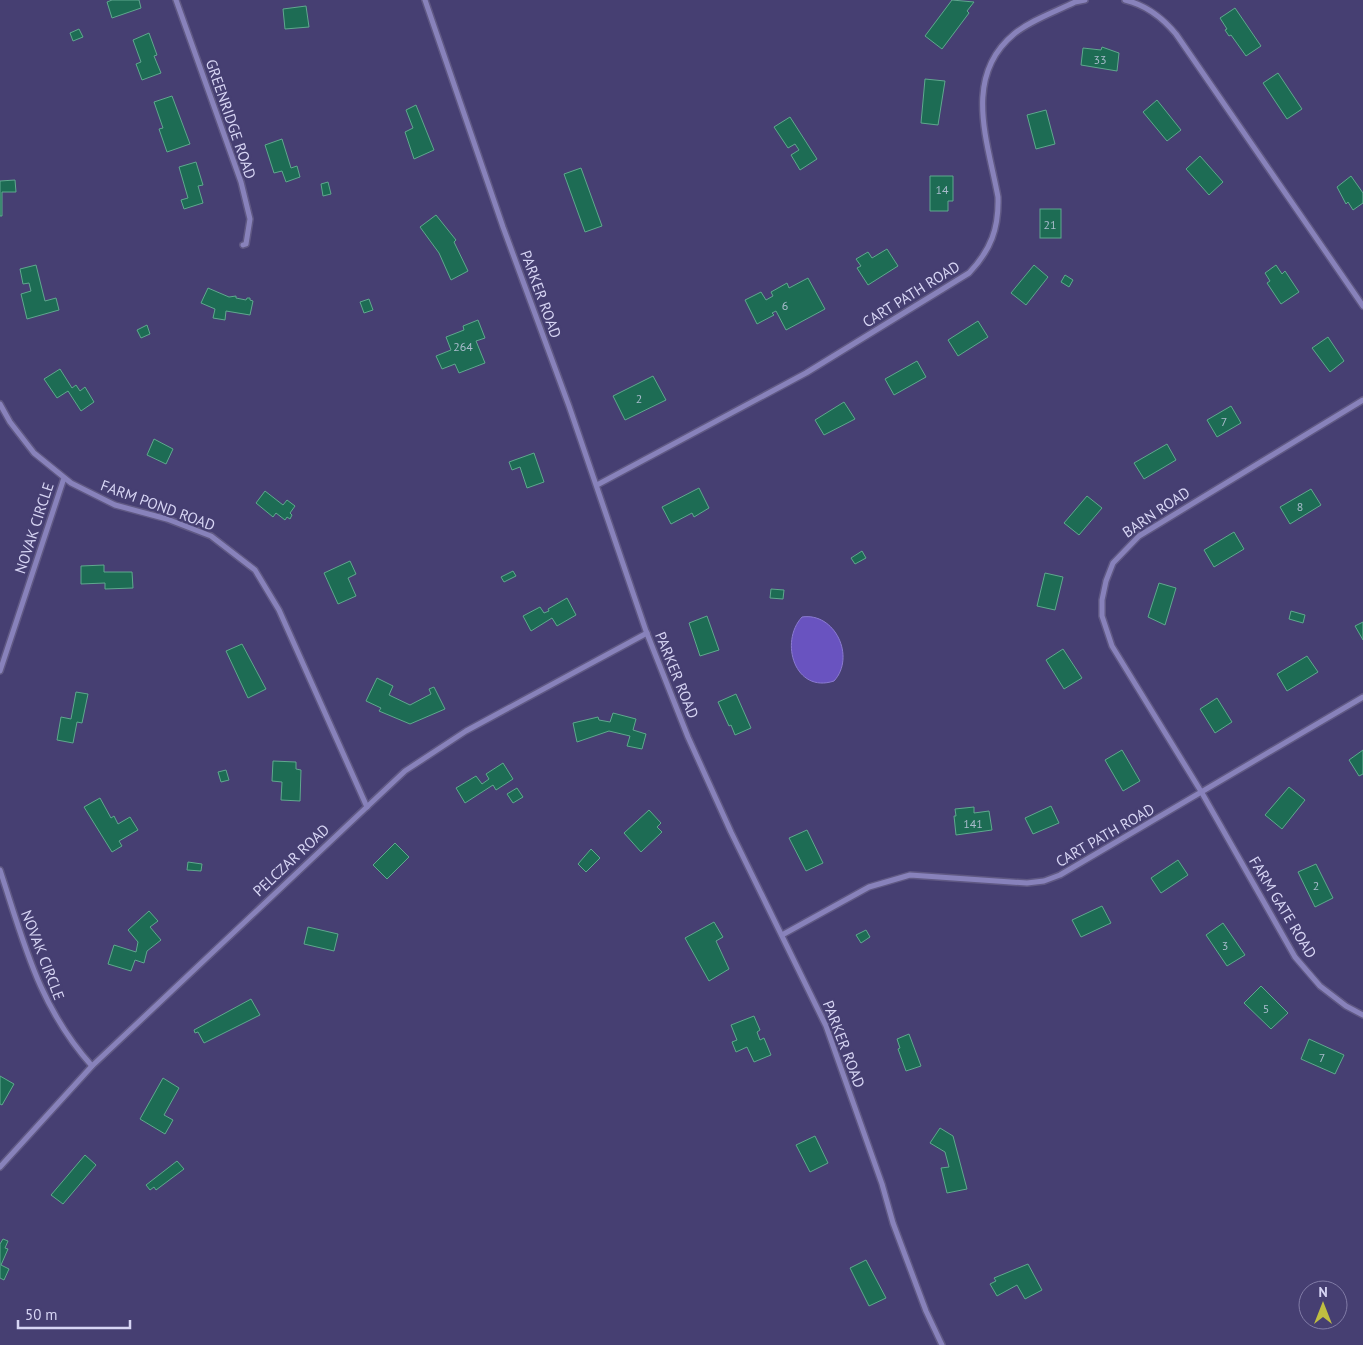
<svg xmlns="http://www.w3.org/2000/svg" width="1363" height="1345" font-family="'PT Sans',sans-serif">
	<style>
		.water { fill: #6953c0; stroke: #8a7ad0 }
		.building { fill: #1d6c54; stroke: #5fa88e }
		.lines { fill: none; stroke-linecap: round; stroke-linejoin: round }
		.minor-casing { stroke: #605984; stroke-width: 8 }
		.minor { stroke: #8882bb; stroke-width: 5 }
		.labels { text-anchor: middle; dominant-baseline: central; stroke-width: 4.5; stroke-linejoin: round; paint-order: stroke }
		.number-label { font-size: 12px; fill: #a8bbcc }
		.street-label { font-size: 15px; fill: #d7d5f4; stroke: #463f72 }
	</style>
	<rect width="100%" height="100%" fill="#463f72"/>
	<path class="water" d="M802 617C835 612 856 657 834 681 795 694 779 642 802 617Z"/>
	<g class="building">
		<path d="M112 0H139L141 8 112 18 107 2Z"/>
		<path d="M952 0 974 2 967 11 969 13 942 49 925 36Z"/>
		<path d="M306 6 309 27 285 29 283 9Z"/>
		<path d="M1235 8 1261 46 1246 56 1231 35 1229 36 1225 30 1227 29 1220 18Z"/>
		<path d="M79 29 83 37 73 41 70 33Z"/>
		<path d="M149 33 157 55 154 56 161 73 142 80 136 64 141 62 133 40Z"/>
		<path d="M1102 47 1119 53 1117 71 1081 65 1083 48 1101 50Z"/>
		<path d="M1278 73 1302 109 1287 119 1263 83Z"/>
		<path d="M925 79 945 81 938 125 921 123Z"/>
		<path d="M172 96 190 144 167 152 159 129 163 128 154 102Z"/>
		<path d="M1157 100 1181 130 1167 141 1143 112Z"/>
		<path d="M416 105 434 150 414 159 405 132 413 128 406 110Z"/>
		<path d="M1046 110 1055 144 1036 149 1027 115Z"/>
		<path d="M790 117 817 159 800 170 791 155 799 150 795 144 788 148 774 127Z"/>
		<path d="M282 139 291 168 297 166 300 177 286 182 282 171 274 173 265 145Z"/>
		<path d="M1200 156 1223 182 1209 195 1186 169Z"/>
		<path d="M196 162 203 185 198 186 203 203 184 209 181 200 188 198 179 167Z"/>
		<path d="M581 168 602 226 585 232 564 174Z"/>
		<path d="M930 176H953V201H948V211H930Z"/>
		<path d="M1351 176 1363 193V203L1353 210 1348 202 1346 204 1337 187Z"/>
		<path d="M15 180 16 192H2V216H0V181Z"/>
		<path d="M328 182 331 194 323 196 321 184Z"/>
		<rect x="1040" y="209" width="21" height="29"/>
		<path d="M436 215 456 240 454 242 468 271 451 280 439 253 420 227Z"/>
		<path d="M887 249 898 266 868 285 857 268 861 266 856 259 868 252 872 258Z"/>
		<path d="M36 265 45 301 56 298 59 310 27 319 21 294 31 291 29 283 23 284 20 269Z"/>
		<path d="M1034 265 1048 277 1026 305 1011 293Z"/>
		<path d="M1276 265 1282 274 1285 271 1299 292 1281 304 1267 283 1270 281 1265 273Z"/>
		<path d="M1065 275 1073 280 1069 287 1061 282Z"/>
		<path d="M808 278 825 309 786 330 776 311 772 313 774 315 757 324 745 300 761 292 766 300 773 296 771 292 787 283 789 288Z"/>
		<path d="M208 288 229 297 236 296V298L246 300 247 298H250V300L253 301 250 315 226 311 225 320 213 318 215 309 201 303Z"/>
		<path d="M369 299 373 310 364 313 360 302Z"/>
		<path d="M478 320 485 338 476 341 485 363 459 373 455 364 442 369 436 356 451 350 446 337 464 330 463 326Z"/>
		<path d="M978 321 988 337 958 356 948 340Z"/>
		<path d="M147 325 150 334 141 338 137 330Z"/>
		<path d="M1328 337 1344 361 1330 372 1312 348Z"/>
		<path d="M917 361 926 377 894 395 885 379Z"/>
		<path d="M60 369 72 388 76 385 80 391 85 387 94 402 81 411 68 391 57 398 44 379Z"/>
		<path d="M653 376 666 400 625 420 613 396Z"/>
		<path d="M844 402 855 419 824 435 815 420Z"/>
		<path d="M1231 406 1241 423 1217 437 1207 420Z"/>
		<path d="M154 439 173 449 166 464 147 455Z"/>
		<path d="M1167 444 1176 460 1144 479 1134 463Z"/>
		<path d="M534 453 544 482 527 488 520 467 512 470 509 462Z"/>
		<path d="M699 488 709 508 694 517 692 513 671 524 662 507Z"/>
		<path d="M1311 489 1321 505 1290 524 1280 507Z"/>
		<path d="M265 491 283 505 287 500 295 506 290 513 292 515 290 519 287 517 285 520 276 513 273 517 256 503Z"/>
		<path d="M1087 496 1102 508 1079 535 1064 523Z"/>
		<path d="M1234 532 1244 549 1214 567 1204 550Z"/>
		<path d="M862 551 866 558 855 564 851 558Z"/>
		<path d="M350 561 356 574 348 578 356 596 338 604 324 573Z"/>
		<path d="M104 565V572H132L133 588 105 589V583L81 584V566Z"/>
		<path d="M513 571 516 576 504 582 501 577Z"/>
		<path d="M1045 573 1063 577 1055 610 1037 606Z"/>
		<path d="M1159 583 1176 588 1165 625 1148 617Z"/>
		<path d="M771 589 784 590 783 599 770 598Z"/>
		<path d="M567 598 576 615 557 626 552 618 531 631 523 616 540 607 544 613 549 611 548 609Z"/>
		<path d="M1291 611 1305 615 1303 623 1289 619Z"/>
		<path d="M707 616 719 650 700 656 689 623Z"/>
		<path d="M1363 622V640L1355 626Z"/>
		<path d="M242 644 266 689 248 698 226 651Z"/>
		<path d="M1063 649 1082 678 1064 689 1046 660Z"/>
		<path d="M1307 656 1318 672 1287 691 1277 674Z"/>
		<path d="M377 678 393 686 389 695 410 705 431 694 429 689 434 687 445 709 410 724 379 711 381 708 366 701Z"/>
		<path d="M76 692 88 694 82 723 77 722 73 743 57 740 61 717 71 719Z"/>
		<path d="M736 694 751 728 735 735 731 725 729 726 718 702Z"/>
		<path d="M1217 698 1232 722 1215 733 1200 709Z"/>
		<path d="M613 713 636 719 633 730 646 734 642 749 627 746 630 736 609 731 577 742 573 723 598 717 599 720 610 722Z"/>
		<path d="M1122 750 1140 781 1123 791 1105 760Z"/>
		<path d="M1363 750V774L1359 776 1349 760Z"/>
		<path d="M273 761 296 762V769L301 770 300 801 281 800 282 782 272 781Z"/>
		<path d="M503 763 513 779 496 790 493 785 465 803 456 788 476 776 482 784 489 779 486 774Z"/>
		<path d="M226 770 229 780 221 782 218 772Z"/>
		<path d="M1289 787 1305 800 1282 829 1265 815Z"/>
		<path d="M517 788 523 797 513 803 507 794Z"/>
		<path d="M100 798 111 818 114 816 118 824 130 817 138 830 119 841 122 846 112 852 84 807Z"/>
		<path d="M1051 806 1059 823 1033 834 1025 818Z"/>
		<path d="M974 807V813L989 811 992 830 956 835 954 816H956L955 809Z"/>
		<path d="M649 810 661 823 657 827 662 832 641 852 624 833Z"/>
		<path d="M807 830 823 863 806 871 789 838Z"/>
		<path d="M395 843 409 857 387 879 373 865Z"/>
		<path d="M591 849 600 858 586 872 578 864Z"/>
		<path d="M1178 860 1188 875 1161 893 1151 878Z"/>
		<path d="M188 862 202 864 201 871 187 870Z"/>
		<path d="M1316 864 1333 898 1315 907 1298 872Z"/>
		<path d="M1102 906 1111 923 1081 937 1072 920Z"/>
		<path d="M149 911 158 921 150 927 161 940 147 951 144 963 135 960 131 971 108 964 114 945 136 952 138 942 128 930Z"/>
		<path d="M714 922 723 937 716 941 729 969 709 981 685 938Z"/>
		<path d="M1223 923 1245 955 1227 966 1206 935Z"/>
		<path d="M308 927 338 934 334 951 304 944Z"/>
		<path d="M866 930 870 937 861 943 856 935Z"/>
		<path d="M1261 986 1288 1013 1271 1029 1244 1003Z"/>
		<path d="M251 999 260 1015 204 1043 198 1032 195 1033 194 1030Z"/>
		<path d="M754 1016 760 1030 757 1032 760 1040 764 1038 771 1055 754 1062 747 1047 736 1052 732 1042 737 1040 731 1025Z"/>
		<path d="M909 1034 921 1066 906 1071 898 1049 900 1048 897 1039Z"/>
		<path d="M1309 1039 1344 1055 1335 1074 1301 1059Z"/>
		<path d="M0 1076 14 1084 2 1105 0 1104Z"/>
		<path d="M163 1078 179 1088 164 1115 173 1120 165 1134 140 1119Z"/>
		<path d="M940 1128 953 1136 967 1189 947 1193 941 1168 949 1167 945 1152 930 1143Z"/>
		<path d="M815 1136 828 1163 810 1172 796 1145Z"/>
		<path d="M85 1155 96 1165 63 1204 51 1195Z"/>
		<path d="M177 1161 184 1169 156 1190 154 1187 150 1190 146 1185Z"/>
		<path d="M3 1239 8 1241 5 1248 8 1249 1 1265 9 1269 4 1280 0 1278V1244Z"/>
		<path d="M866 1260 886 1298 869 1306 850 1268Z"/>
		<path d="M1028 1264 1042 1290 1025 1299 1017 1285 997 1296 990 1284 996 1281 994 1278Z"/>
	</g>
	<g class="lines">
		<g class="minor-casing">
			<g id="minor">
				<path d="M176 0 241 182 250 219 246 244 243 245"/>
				<path d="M425 0 503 227 569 406 646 631 688 737 731 832 826 1026 882 1184 893 1223 926 1311 942 1345"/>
				<path d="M1125 0C1146 5 1162 17 1176 34L1363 306"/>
				<path d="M1363 400 1139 536 1113 563 1106 581 1102 600V616L1112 646 1202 793 1295 957 1320 986 1346 1006 1363 1015"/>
				<path d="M0 404 10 422 34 453 71 483 115 505 167 519 211 536 255 570 279 610 367 807"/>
				<path d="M597 485 806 373 969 273C991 250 999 228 998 197 988 142 962 77 1014 34 1031 20 1055 12 1075 2L1085 0"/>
				<path d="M0 671 64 478"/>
				<path d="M0 870C24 943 39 1007 92 1066"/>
				<path d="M782 935 869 887 910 875 1027 883 1044 881 1060 875 1363 697"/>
				<path d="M0 1167 92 1066 405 771 466 731 647 633"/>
			</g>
		</g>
		<use href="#minor" class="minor"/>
	</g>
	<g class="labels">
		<g class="number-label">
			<text x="1100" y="59">33</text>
			<text x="942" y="189">14</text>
			<text x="1050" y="224">21</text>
			<text x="785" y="305">6</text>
			<text x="463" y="346">264</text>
			<text x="639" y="398">2</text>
			<text x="1224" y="421">7</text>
			<text x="1300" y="506">8</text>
			<text x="973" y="823">141</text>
			<text x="1316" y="885">2</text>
			<text x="1225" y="945">3</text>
			<text x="1266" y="1008">5</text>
			<text x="1322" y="1057">7</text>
		</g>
		<g class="street-label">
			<text transform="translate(231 119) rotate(71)">GREENRIDGE ROAD</text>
			<text transform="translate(541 294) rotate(70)">PARKER ROAD</text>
			<text transform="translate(911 294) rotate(-32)">CART PATH ROAD</text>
			<text transform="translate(158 505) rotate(20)">FARM POND ROAD</text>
			<text transform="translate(1156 512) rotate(-34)">BARN ROAD</text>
			<text transform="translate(34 528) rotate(-72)">NOVAK CIRCLE</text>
			<text transform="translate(677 675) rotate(68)">PARKER ROAD</text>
			<text transform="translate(1105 835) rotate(-30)">CART PATH ROAD</text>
			<text transform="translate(291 860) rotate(-43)">PELCZAR ROAD</text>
			<text transform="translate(1283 907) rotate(59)">FARM GATE ROAD</text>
			<text transform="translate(43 955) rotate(69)">NOVAK CIRCLE</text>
			<text transform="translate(844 1044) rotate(69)">PARKER ROAD</text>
		</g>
	</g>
	<g transform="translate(1323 1305)"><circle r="24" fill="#463f72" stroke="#807ba6"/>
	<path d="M0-4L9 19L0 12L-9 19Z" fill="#c0be41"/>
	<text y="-8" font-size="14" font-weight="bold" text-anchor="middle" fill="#d7d5f4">N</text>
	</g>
	<path d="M18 1320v8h112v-8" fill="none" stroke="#d7d5f4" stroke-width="2.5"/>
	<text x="25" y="1320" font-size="15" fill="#d7d5f4" stroke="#463f72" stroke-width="4" paint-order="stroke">50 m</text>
</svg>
